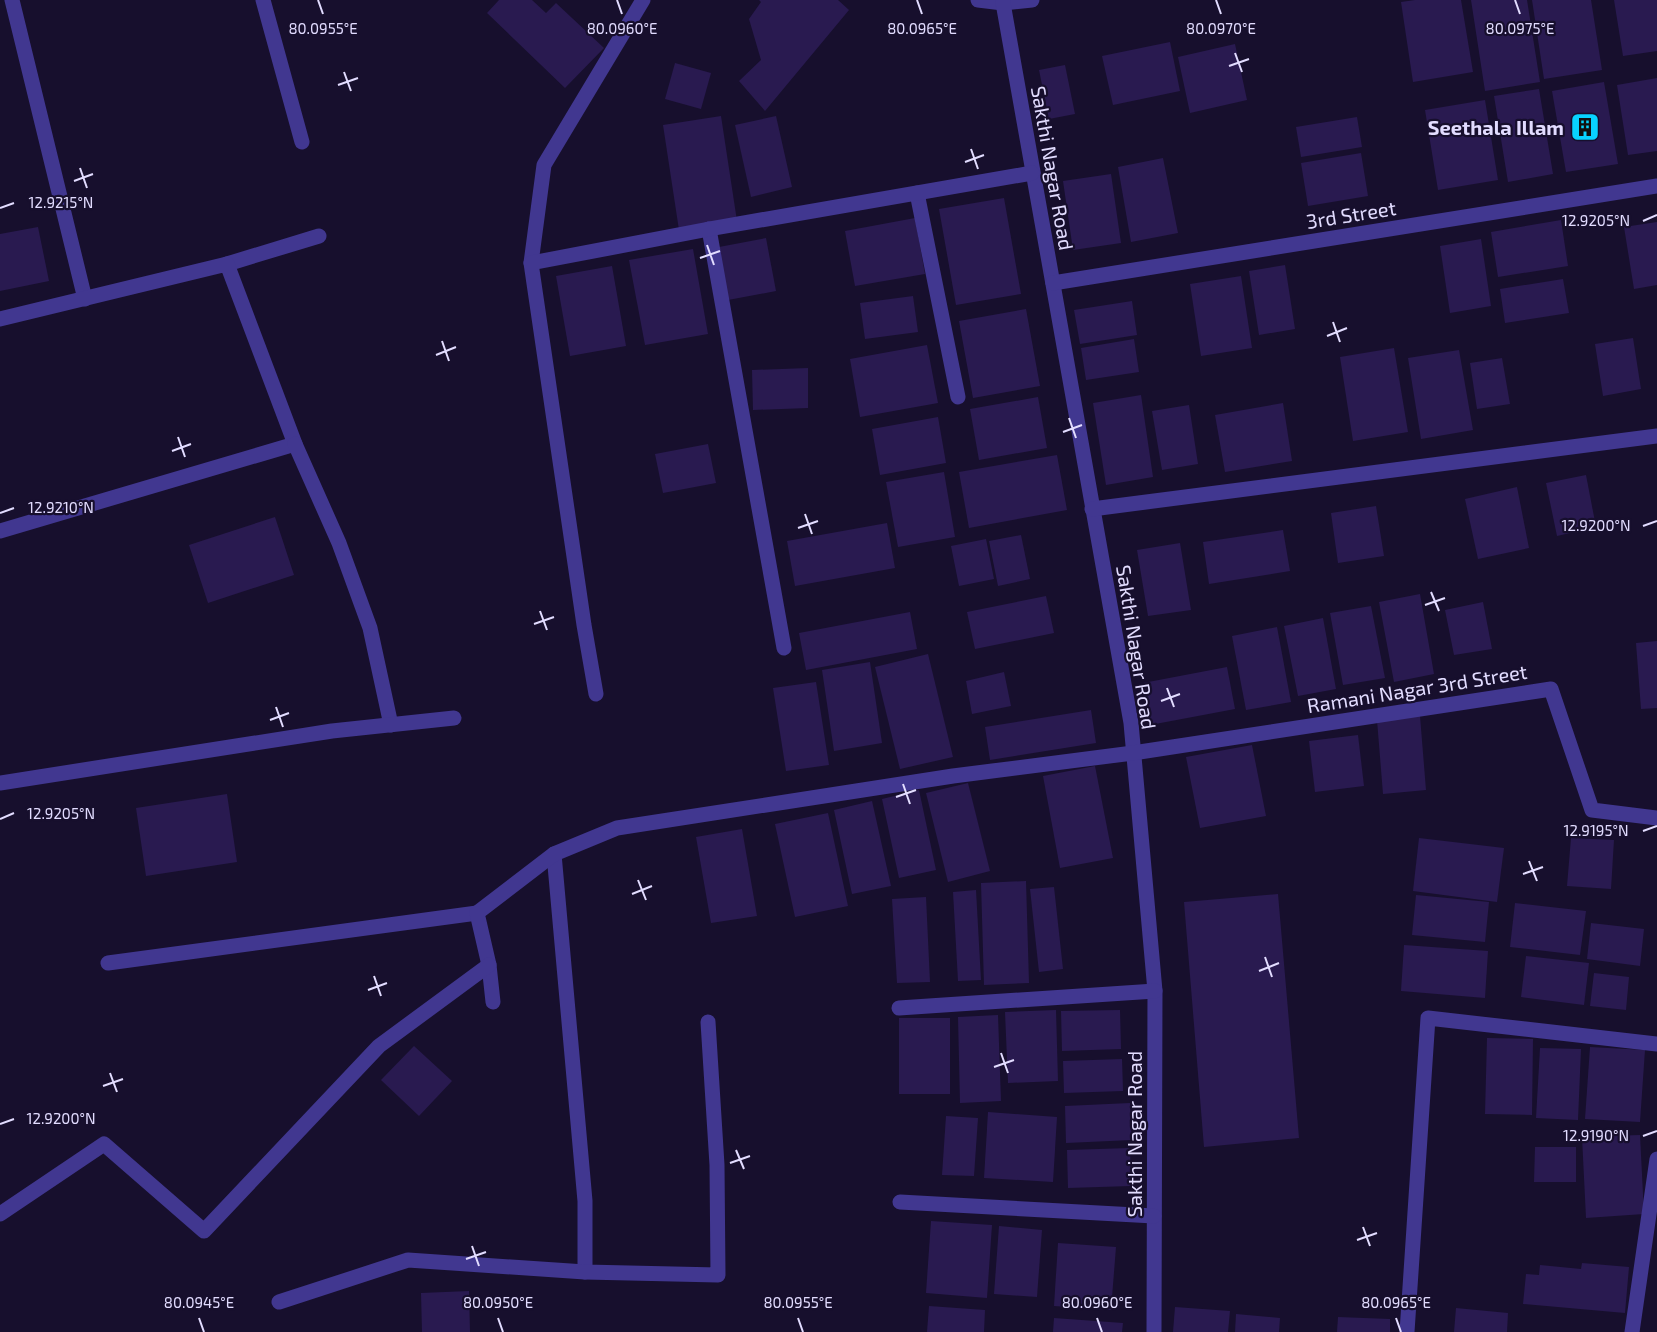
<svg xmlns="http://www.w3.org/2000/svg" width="1657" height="1332" font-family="'Exo 2',sans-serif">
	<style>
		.building { fill: #291a50 }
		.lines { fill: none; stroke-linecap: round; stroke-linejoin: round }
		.street { stroke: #413790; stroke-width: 15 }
		.ticks { fill: none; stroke: #e2dcff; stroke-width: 2 }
		.labels { text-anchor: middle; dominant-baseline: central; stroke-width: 4.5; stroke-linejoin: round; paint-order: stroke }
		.poi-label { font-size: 20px; font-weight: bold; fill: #e2dcff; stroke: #170f2d; text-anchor: end }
		.street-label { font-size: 20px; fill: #e2dcff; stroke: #170f2d }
		.ticks-label { font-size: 15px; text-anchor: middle; fill: #e2dcff; stroke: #170f2d; stroke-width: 4.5; stroke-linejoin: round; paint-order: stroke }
	</style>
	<rect width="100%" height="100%" fill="#170f2d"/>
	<g class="building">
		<path d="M499 0H532L546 13 556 3 604 48 565 88 487 13Z"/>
		<path d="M759 0H838L849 10 765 111 739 81 761 60 749 19 761 2Z"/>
		<path d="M1415 0H1461L1473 72 1413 82 1401 2Z"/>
		<path d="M1471 0H1527L1540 82 1485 91Z"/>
		<path d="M1532 0H1591L1602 70 1544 79Z"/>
		<path d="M1614 0H1657V51L1623 56Z"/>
		<path d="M1170 42 1180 91 1113 105 1102 56Z"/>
		<path d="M1235 44 1247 100 1190 113 1178 57Z"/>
		<path d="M675 63 711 73 701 109 665 99Z"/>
		<path d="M1065 65 1075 114 1049 119 1039 70Z"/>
		<path d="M1657 78V151L1628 155 1617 85Z"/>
		<path d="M1604 82 1618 164 1566 172 1552 91Z"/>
		<path d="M1539 89 1553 174 1508 182 1494 96Z"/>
		<path d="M1485 100 1498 180 1438 190 1425 110Z"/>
		<path d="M721 116 737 221 679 230 663 125Z"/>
		<path d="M776 116 792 187 751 197 735 125Z"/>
		<path d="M1357 117 1362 147 1301 157 1296 127Z"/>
		<path d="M1361 153 1368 196 1308 206 1301 163Z"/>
		<path d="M1163 158 1178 233 1131 242 1118 167Z"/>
		<path d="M1111 174 1121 243 1073 250 1063 181Z"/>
		<path d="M1004 198 1021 294 956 305 939 209Z"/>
		<path d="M915 218 925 274 855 286 845 231Z"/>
		<path d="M1561 220 1568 266 1498 277 1491 232Z"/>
		<path d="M1657 222V285L1634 289 1624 227Z"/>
		<path d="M38 227 49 281 0 291V234Z"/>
		<path d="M766 238 776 291 728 300 719 247Z"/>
		<path d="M1481 239 1491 306 1450 313 1440 246Z"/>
		<path d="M693 249 708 334 645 345 629 260Z"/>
		<path d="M1285 265 1295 329 1259 335 1249 271Z"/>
		<path d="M612 266 626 346 570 356 556 276Z"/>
		<path d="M1241 276 1252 348 1201 356 1190 284Z"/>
		<path d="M1563 279 1569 313 1505 323 1500 289Z"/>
		<path d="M913 296 918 332 865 339 860 303Z"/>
		<path d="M1132 301 1137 335 1080 344 1074 310Z"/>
		<path d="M1026 309 1040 386 973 398 959 321Z"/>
		<path d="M1633 338 1641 389 1603 396 1595 344Z"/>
		<path d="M1134 339 1139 372 1086 380 1081 348Z"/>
		<path d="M927 345 938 403 860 417 850 359Z"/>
		<path d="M1394 348 1408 432 1353 441 1340 357Z"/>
		<path d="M1459 350 1473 430 1421 439 1408 358Z"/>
		<path d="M1502 358 1510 404 1477 409 1470 363Z"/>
		<path d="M808 368V408L753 410 752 370Z"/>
		<path d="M1141 395 1153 477 1106 485 1093 403Z"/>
		<path d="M1038 397 1047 448 979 460 970 409Z"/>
		<path d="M1283 403 1292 461 1225 472 1215 415Z"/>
		<path d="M1189 405 1198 464 1162 470 1152 411Z"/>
		<path d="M938 417 946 463 880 475 872 429Z"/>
		<path d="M708 444 716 483 663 493 655 454Z"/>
		<path d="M1057 455 1067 510 969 528 959 472Z"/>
		<path d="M944 472 955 537 898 547 886 482Z"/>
		<path d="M1586 475 1596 527 1557 536 1546 483Z"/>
		<path d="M1517 487 1529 548 1478 559 1465 499Z"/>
		<path d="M1376 506 1384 556 1338 563 1331 513Z"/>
		<path d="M275 517 294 575 208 603 189 545Z"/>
		<path d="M887 523 895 568 795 586 787 541Z"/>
		<path d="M1283 530 1290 571 1209 584 1203 542Z"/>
		<path d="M1021 535 1030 579 998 586 989 541Z"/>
		<path d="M986 539 994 579 959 586 951 546Z"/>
		<path d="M1180 543 1191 610 1148 616 1137 550Z"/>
		<path d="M1420 594 1434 674 1394 682 1379 602Z"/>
		<path d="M1046 596 1054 633 975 649 967 612Z"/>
		<path d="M1483 602 1492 649 1454 655 1445 610Z"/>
		<path d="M1371 606 1385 678 1343 685 1330 613Z"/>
		<path d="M910 612 917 649 806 670 799 633Z"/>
		<path d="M1323 618 1336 689 1298 696 1284 626Z"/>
		<path d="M1277 627 1291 702 1246 710 1232 636Z"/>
		<path d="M1657 641V708L1641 709 1636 643Z"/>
		<path d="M928 654 953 757 900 769 875 667Z"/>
		<path d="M870 662 882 743 834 751 822 670Z"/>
		<path d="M1227 667 1235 709 1150 725 1143 683Z"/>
		<path d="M1004 672 1011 706 972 714 966 681Z"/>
		<path d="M816 682 829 765 786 771 773 688Z"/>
		<path d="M1091 710 1096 743 990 760 985 727Z"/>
		<path d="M1420 716 1426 790 1383 794 1377 720Z"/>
		<path d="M1358 735 1364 786 1315 792 1309 741Z"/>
		<path d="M1252 745 1266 816 1200 828 1186 757Z"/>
		<path d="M1095 766 1113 858 1060 868 1043 776Z"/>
		<path d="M968 783 990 871 948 882 926 793Z"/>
		<path d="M919 790 936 870 899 878 882 799Z"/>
		<path d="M227 794 237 862 146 876 136 808Z"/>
		<path d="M872 801 891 886 852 894 834 810Z"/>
		<path d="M828 813 848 906 795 917 775 824Z"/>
		<path d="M742 829 757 916 711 923 696 837Z"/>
		<path d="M1419 838 1504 848 1497 902 1413 891Z"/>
		<path d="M1571 838 1614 840 1611 889 1567 886Z"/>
		<path d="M1026 881 1029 983 984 985 981 883Z"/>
		<path d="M1054 887 1063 969 1039 972 1030 889Z"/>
		<path d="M976 890 981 980 958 981 953 892Z"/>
		<path d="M1278 894 1299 1138 1204 1147 1184 902Z"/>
		<path d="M1416 895 1489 902 1485 942 1412 935Z"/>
		<path d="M926 897 930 982 897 983 892 899Z"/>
		<path d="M1515 903 1586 911 1580 955 1510 947Z"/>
		<path d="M1591 923 1644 929 1640 966 1587 959Z"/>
		<path d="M1404 945 1488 951 1485 998 1401 991Z"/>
		<path d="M1526 956 1589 963 1584 1005 1521 997Z"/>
		<path d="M1594 973 1629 977 1626 1010 1590 1006Z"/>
		<path d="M1056 1010 1058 1081 1008 1083 1005 1012Z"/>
		<path d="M1120 1010 1121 1049 1062 1051 1061 1011Z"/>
		<path d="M998 1015 1001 1101 960 1103 958 1017Z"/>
		<rect x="899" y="1018" width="51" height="76"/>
		<path d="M1487 1038 1533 1039 1532 1115 1485 1114Z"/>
		<path d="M414 1046 452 1081 419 1116 381 1080Z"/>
		<path d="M1590 1047 1645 1050 1640 1122 1585 1119Z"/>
		<path d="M1540 1048 1581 1049 1578 1120 1536 1118Z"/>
		<path d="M1122 1059 1123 1091 1064 1093 1063 1061Z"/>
		<path d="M1130 1103 1132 1140 1066 1143 1065 1106Z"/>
		<path d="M988 1112 1057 1117 1053 1182 984 1178Z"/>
		<path d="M946 1116 978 1118 974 1176 942 1175Z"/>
		<path d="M1640 1135 1644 1214 1586 1218 1582 1137Z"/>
		<path d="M1535 1147H1576V1182H1534Z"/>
		<path d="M1130 1148 1131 1186 1068 1188 1067 1150Z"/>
		<path d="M931 1221 992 1225 987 1298 926 1293Z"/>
		<path d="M999 1226 1042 1230 1037 1297 994 1294Z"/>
		<path d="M1058 1243 1116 1247 1111 1310 1054 1306Z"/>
		<path d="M1582 1263 1629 1267 1625 1313 1523 1304 1526 1274 1539 1275 1540 1265 1581 1269Z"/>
		<path d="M469 1291 470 1332H422L421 1293Z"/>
		<path d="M929 1306 985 1310 984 1332H927Z"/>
		<path d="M1175 1307 1230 1311 1228 1332H1173Z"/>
		<path d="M1456 1308 1508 1313 1507 1332H1454Z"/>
		<path d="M1236 1314 1280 1318 1279 1332H1235Z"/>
		<path d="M1338 1317 1390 1319V1332H1337Z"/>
		<path d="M1054 1318 1123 1323 1122 1332H1053Z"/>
	</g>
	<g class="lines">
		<g class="street">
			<path d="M12 0 85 299"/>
			<path d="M263 0 302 142"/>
			<path d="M978 0 1003 3 1032 0"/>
			<path d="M1003 3 1131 723 1155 991 1154 1332"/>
			<path d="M917 193 958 397"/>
			<path d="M709 229 784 648"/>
			<path d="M531 263 544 165 643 0"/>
			<path d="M227 264 319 236"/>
			<path d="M1053 283 1657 186"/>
			<path d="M0 319 227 264 295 444 0 531"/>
			<path d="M295 444 339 543 370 628 391 725"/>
			<path d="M1092 509 1657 436"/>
			<path d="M596 694 584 625 531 263 709 229 1032 173"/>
			<path d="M0 783 332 731 454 718"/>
			<path d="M554 854 585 1201V1272"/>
			<path d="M108 963 477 913"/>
			<path d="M493 1002 489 965 477 913 554 854 617 828 953 776 1133 753 1551 689 1592 810 1657 818"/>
			<path d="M899 1008 1155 991"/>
			<path d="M900 1202 1154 1216"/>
			<path d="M0 1214 104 1144 204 1231 379 1046 489 965"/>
			<path d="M279 1302 408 1260 585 1272 718 1275 717 1165 708 1022"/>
			<path d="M1407 1332 1428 1018 1657 1044"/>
			<path d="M1632 1332 1657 1159"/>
		</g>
	</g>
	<path class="ticks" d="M318 0 323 14M617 0 622 14M917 0 922 14M1216 0 1221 14M1515 0 1520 14M1235 53 1242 72M1229 66 1249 59M344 72 351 91M338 85 358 78M971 149 978 169M965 162 984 155M80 168 87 188M74 181 93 174M0 208 14 203M1643 221 1657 215M707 245 714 265M700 258 720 251M1333 322 1340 342M1327 336 1347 328M442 341 449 361M436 355 456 347M1069 418 1076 438M1063 432 1082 425M178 437 185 457M172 451 191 444M0 513 14 508M805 514 812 534M1643 526 1657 521M798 528 818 521M1431 592 1439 611M1425 605 1445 598M540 611 547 630M534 624 554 617M1167 688 1174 707M1161 701 1180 694M276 707 283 727M270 720 289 713M903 784 910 804M896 797 916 790M0 819 14 813M1643 831 1657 826M1529 861 1537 881M1523 874 1543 867M638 880 646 900M632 894 652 886M1265 957 1272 977M1259 971 1279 963M374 976 381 996M368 990 387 983M1001 1053 1008 1073M994 1067 1014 1060M110 1073 117 1092M103 1086 123 1079M0 1124 14 1119M1643 1136 1657 1131M736 1150 744 1169M730 1163 750 1156M1363 1227 1370 1246M1357 1240 1377 1233M472 1246 479 1266M466 1259 486 1252M199 1318 204 1332M498 1318 503 1332M798 1318 803 1332M1097 1318 1102 1332M1396 1318 1401 1332"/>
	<defs>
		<g id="building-square" transform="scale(1.5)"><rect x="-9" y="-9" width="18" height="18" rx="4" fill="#08d3ff" stroke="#170f2d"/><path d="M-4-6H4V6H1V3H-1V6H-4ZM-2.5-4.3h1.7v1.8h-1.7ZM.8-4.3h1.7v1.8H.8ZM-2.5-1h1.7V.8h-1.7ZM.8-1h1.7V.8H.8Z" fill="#111"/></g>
	</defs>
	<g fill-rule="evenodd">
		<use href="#building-square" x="1585" y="127"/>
	</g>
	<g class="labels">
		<g class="poi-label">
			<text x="1564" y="127">Seethala Illam</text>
		</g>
		<g class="street-label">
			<text transform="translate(1053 168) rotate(80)">Sakthi Nagar Road</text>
			<text transform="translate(1351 214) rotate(-9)">3rd Street</text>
			<text transform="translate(1137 647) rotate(81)">Sakthi Nagar Road</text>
			<text transform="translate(1417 688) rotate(-9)">Ramani Nagar 3rd Street</text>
			<text transform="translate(1134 1134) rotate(-90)">Sakthi Nagar Road</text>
		</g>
	</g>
	<g class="ticks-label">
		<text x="323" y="34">80.0955°E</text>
		<text x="622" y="34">80.0960°E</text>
		<text x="922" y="34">80.0965°E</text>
		<text x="1221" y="34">80.0970°E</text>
		<text x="1520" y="34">80.0975°E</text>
		<text x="61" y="208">12.9215°N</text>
		<text x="1596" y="226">12.9205°N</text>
		<text x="61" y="513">12.9210°N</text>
		<text x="1596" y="531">12.9200°N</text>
		<text x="61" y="819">12.9205°N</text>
		<text x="1596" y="836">12.9195°N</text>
		<text x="61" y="1124">12.9200°N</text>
		<text x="1596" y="1141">12.9190°N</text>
		<text x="199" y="1308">80.0945°E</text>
		<text x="498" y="1308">80.0950°E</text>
		<text x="798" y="1308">80.0955°E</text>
		<text x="1097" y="1308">80.0960°E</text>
		<text x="1396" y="1308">80.0965°E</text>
	</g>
</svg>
